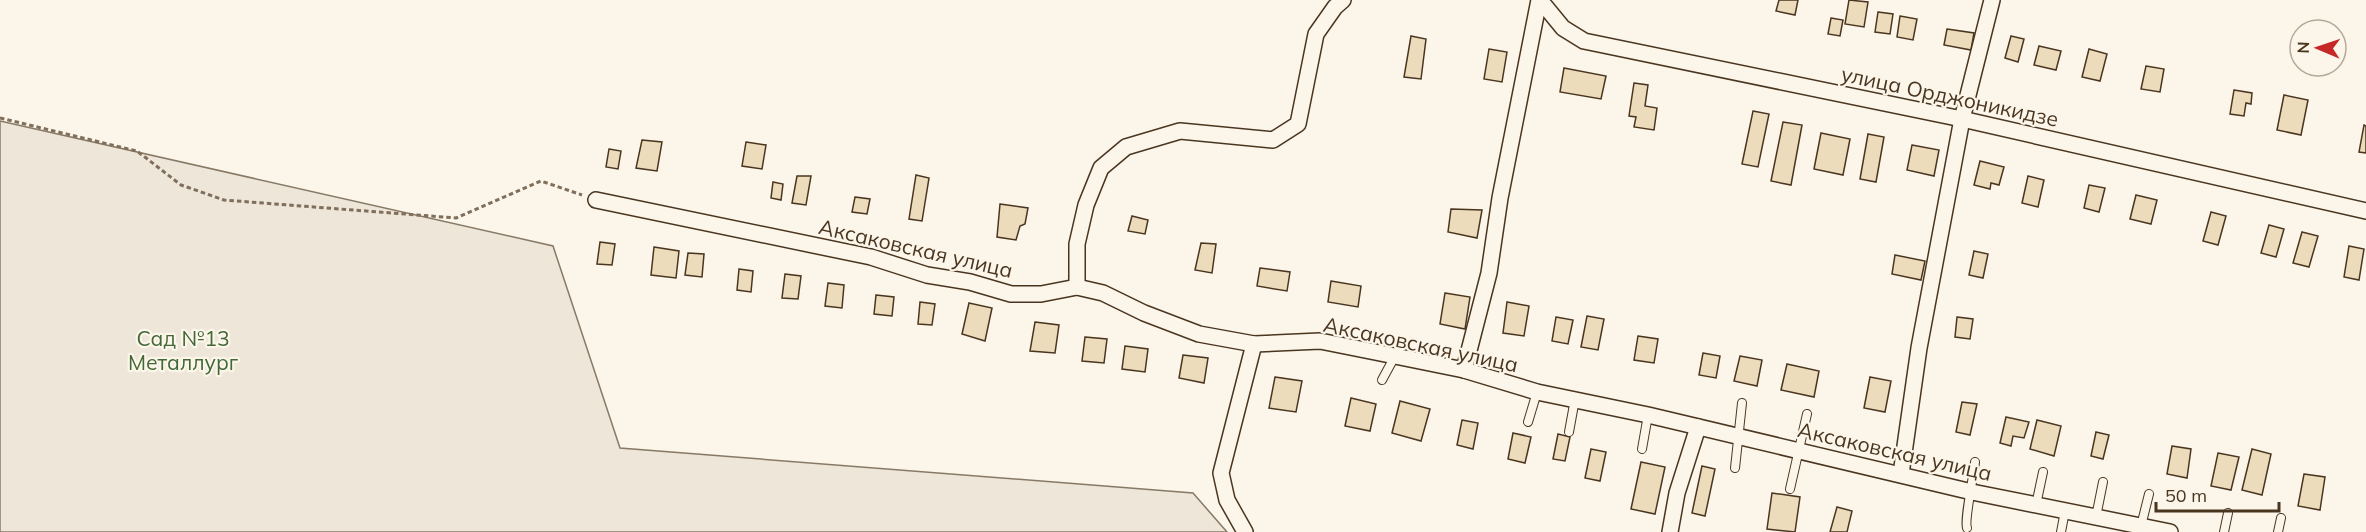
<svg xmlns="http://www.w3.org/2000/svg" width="2366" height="532" font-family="Mulish,sans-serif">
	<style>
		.green { fill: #ede6d9; stroke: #887966; stroke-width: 1.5 }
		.building { fill: #ecdcbc; stroke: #4a3520; stroke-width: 1.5 }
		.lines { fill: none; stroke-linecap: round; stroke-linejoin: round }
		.lane-casing { stroke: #4a3520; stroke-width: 10 }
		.street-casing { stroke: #4a3520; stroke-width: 18 }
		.path { stroke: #7f6f5c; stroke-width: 3; stroke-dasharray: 4.5 3; stroke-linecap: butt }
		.lane { stroke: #fbf6e9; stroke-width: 8 }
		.street { stroke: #fbf6e9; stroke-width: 15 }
		.labels { text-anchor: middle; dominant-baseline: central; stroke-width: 4.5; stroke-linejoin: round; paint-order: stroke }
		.street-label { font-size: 21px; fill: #4a3520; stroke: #fbf6e9 }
		.park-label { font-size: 21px; fill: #436837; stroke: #fbf6e9 }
	</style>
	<rect width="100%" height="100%" fill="#fbf6e9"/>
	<path class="green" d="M0 121 553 246 620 448 1193 493 1227 532H0Z"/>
	<g class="building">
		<path d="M1779 0H1798L1795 15 1776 11Z"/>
		<path d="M1849 0 1868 2 1864 27 1845 24Z"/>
		<path d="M1878 12 1893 14 1890 34 1875 32Z"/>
		<path d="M1900 16 1917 19 1913 40 1897 37Z"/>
		<path d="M1831 18 1843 20 1840 36 1828 34Z"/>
		<path d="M1947 29 1974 33 1971 50 1944 45Z"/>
		<path d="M1411 36 1426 39 1421 79 1404 77Z"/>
		<path d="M2011 36 2024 39 2018 62 2005 58Z"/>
		<path d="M2039 46 2061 51 2056 70 2034 65Z"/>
		<path d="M1489 49 1507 52 1502 82 1484 79Z"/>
		<path d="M2089 49 2107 54 2100 81 2082 77Z"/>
		<path d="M2146 66 2164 69 2160 92 2141 89Z"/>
		<path d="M1564 68 1606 76 1601 99 1560 92Z"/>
		<path d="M1634 83 1648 85 1645 106 1657 108 1654 130 1634 127 1636 117 1629 116Z"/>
		<path d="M2234 90 2252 93 2251 104 2246 103 2244 116 2230 114Z"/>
		<path d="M2284 95 2308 100 2301 135 2277 130Z"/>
		<path d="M1753 111 1769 114 1758 167 1742 164Z"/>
		<path d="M1783 122 1802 125 1791 185 1771 181Z"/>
		<path d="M2364 125 2366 126V153L2359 152Z"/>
		<path d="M1821 133 1850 139 1843 175 1814 169Z"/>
		<path d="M1868 134 1884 137 1876 182 1860 179Z"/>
		<path d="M642 140 662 142 657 171 636 168Z"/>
		<path d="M746 142 766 145 762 169 742 166Z"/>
		<path d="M1912 145 1939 150 1934 176 1907 170Z"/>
		<path d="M609 149 621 151 618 169 606 167Z"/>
		<path d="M1980 161 2004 167 1999 185 1991 183 1990 189 1974 185Z"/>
		<path d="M916 175 929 178 922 221 909 219Z"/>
		<path d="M797 176H811L806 205 792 203Z"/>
		<path d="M2028 176 2044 180 2038 207 2022 203Z"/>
		<path d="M773 182 783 184 781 200 771 198Z"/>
		<path d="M2089 185 2105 188 2099 212 2084 208Z"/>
		<path d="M2136 195 2157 200 2151 224 2130 219Z"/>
		<path d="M855 197 870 199 867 214 852 212Z"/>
		<path d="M1000 204 1028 208 1025 224 1020 226 1016 240 997 237Z"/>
		<path d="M1451 209 1482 210 1477 238 1448 232Z"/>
		<path d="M2211 212 2226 216 2218 245 2203 241Z"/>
		<path d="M1132 216 1148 220 1145 234 1128 231Z"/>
		<path d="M2269 225 2284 229 2276 257 2261 253Z"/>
		<path d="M2302 232 2318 236 2309 267 2293 263Z"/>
		<path d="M600 242 615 244 612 265 597 264Z"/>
		<path d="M1201 243 1216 244 1212 273 1195 270Z"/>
		<path d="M2349 246 2364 249 2359 280 2344 277Z"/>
		<path d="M654 247 679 251 676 278 651 275Z"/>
		<path d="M1974 251 1988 254 1983 278 1969 275Z"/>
		<path d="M688 253 704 254 702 277 685 275Z"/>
		<path d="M1895 255 1925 261 1921 280 1892 274Z"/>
		<path d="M1260 268 1290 272 1287 291 1257 286Z"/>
		<path d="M739 269 753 271 751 292 737 290Z"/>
		<path d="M785 274 801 276 798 299 782 298Z"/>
		<path d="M1331 281 1361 286 1358 307 1328 302Z"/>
		<path d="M828 283 844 285 842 308 825 306Z"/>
		<path d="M1445 293 1470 297 1465 329 1440 324Z"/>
		<path d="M876 295 894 297 892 316 874 314Z"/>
		<path d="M920 302 935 304 932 325 918 324Z"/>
		<path d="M1507 302 1529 306 1524 336 1503 333Z"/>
		<path d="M969 303 992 308 985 341 962 334Z"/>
		<path d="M1587 316 1604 319 1598 350 1581 347Z"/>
		<path d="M1556 317 1573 320 1568 344 1552 341Z"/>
		<path d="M1957 317 1973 319 1970 339 1955 337Z"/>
		<path d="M1035 322 1059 325 1055 353 1030 351Z"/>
		<path d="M1638 336 1658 339 1654 363 1634 360Z"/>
		<path d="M1085 337 1107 339 1104 363 1082 361Z"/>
		<path d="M1125 346 1148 349 1145 372 1122 369Z"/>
		<path d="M1703 353 1720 356 1716 378 1699 375Z"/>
		<path d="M1183 355 1208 358 1204 383 1179 378Z"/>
		<path d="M1740 356 1762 360 1757 386 1734 381Z"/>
		<path d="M1787 364 1819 371 1814 397 1781 390Z"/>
		<path d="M1275 377 1302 381 1296 412 1269 408Z"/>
		<path d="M1870 377 1891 381 1885 412 1864 408Z"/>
		<path d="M1351 398 1376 404 1370 431 1345 426Z"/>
		<path d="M1400 401 1430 409 1421 441 1392 433Z"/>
		<path d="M1962 402 1977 404 1970 435 1956 432Z"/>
		<path d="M2006 417 2029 422 2024 438 2013 436 2011 446 2000 443Z"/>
		<path d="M1462 420 1478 423 1473 449 1457 445Z"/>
		<path d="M2037 420 2061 426 2054 456 2030 449Z"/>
		<path d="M2096 432 2109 435 2103 459 2091 456Z"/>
		<path d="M1513 433 1531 437 1525 463 1508 459Z"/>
		<path d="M1558 434 1570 437 1565 461 1553 459Z"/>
		<path d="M2172 446 2191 449 2187 478 2167 474Z"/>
		<path d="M1591 449 1606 452 1600 481 1585 478Z"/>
		<path d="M2252 449 2271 454 2262 495 2242 490Z"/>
		<path d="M2218 453 2239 457 2231 490 2211 486Z"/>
		<path d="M1641 462 1665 467 1655 514 1631 509Z"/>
		<path d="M1702 466 1715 469 1705 516 1692 513Z"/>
		<path d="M2304 474 2325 477 2320 510 2298 506Z"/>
		<path d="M1772 493 1800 497 1795 532 1767 529Z"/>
		<path d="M1837 507 1852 511 1847 532H1830Z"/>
	</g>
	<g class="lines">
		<g class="lane-casing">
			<g id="lane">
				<path d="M1382 380 1395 356"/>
				<path d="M1528 422 1537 392"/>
				<path d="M1569 432 1575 399"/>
				<path d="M1642 449 1648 415"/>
				<path d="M1735 468 1742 403"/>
				<path d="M1790 489 1807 414"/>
				<path d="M2036 505 2043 472"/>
				<path d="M2096 517 2103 482"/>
				<path d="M2141 526 2149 494"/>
				<path d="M1967 528C1964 520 1974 475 1975 462"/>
				<path d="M2061 532 2065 511"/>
				<path d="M2224 532 2228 513"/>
				<path d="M2278 532 2281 518"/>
			</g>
		</g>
		<g class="street-casing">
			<g id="street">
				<path d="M1540 0 1563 28 1584 41 1962 119 2366 211"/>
				<path d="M596 200 871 257 927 275 970 282 1011 294H1041L1077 287 1103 293 1144 313 1199 334 1254 344 1320 341 1395 356 1464 370 1537 392 1648 415 1972 492 2170 532"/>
				<path d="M1077 287V244L1086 205 1101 168 1126 147 1180 131 1273 140 1298 124 1316 34 1335 7 1343 0"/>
				<path d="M1464 370 1489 273 1500 198 1539 0"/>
				<path d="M1901 474 1919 348 1962 119 1992 0"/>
				<path d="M1245 532 1227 500 1221 473 1254 344"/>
				<path d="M1670 532 1677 493 1698 427"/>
			</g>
		</g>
		<path class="path" d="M0 118 137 151 181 185 224 200 456 218 541 181 582 195"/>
		<use href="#lane" class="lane"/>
		<use href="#street" class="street"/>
	</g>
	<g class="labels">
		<g class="street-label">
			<text transform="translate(1950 96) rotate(12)">улица Орджоникидзе</text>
			<text transform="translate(916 248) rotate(13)">Аксаковская улица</text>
			<text transform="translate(1421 344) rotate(12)">Аксаковская улица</text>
			<text transform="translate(1895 451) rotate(13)">Аксаковская улица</text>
		</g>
		<g class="park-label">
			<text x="183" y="338">Сад №13<tspan x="183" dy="24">Металлург</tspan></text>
		</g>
	</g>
	<g transform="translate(2318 48) rotate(272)"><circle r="28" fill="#fbf6e9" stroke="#b4a999" stroke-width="1.5"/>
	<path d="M0-4.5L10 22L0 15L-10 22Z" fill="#c62828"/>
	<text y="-9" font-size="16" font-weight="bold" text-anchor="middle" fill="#4a3520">N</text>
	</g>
	<path d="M2156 502v9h123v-9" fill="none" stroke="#4a3520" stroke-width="3"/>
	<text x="2165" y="502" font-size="18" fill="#4a3520" stroke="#fbf6e9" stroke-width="4.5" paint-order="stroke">50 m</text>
</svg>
